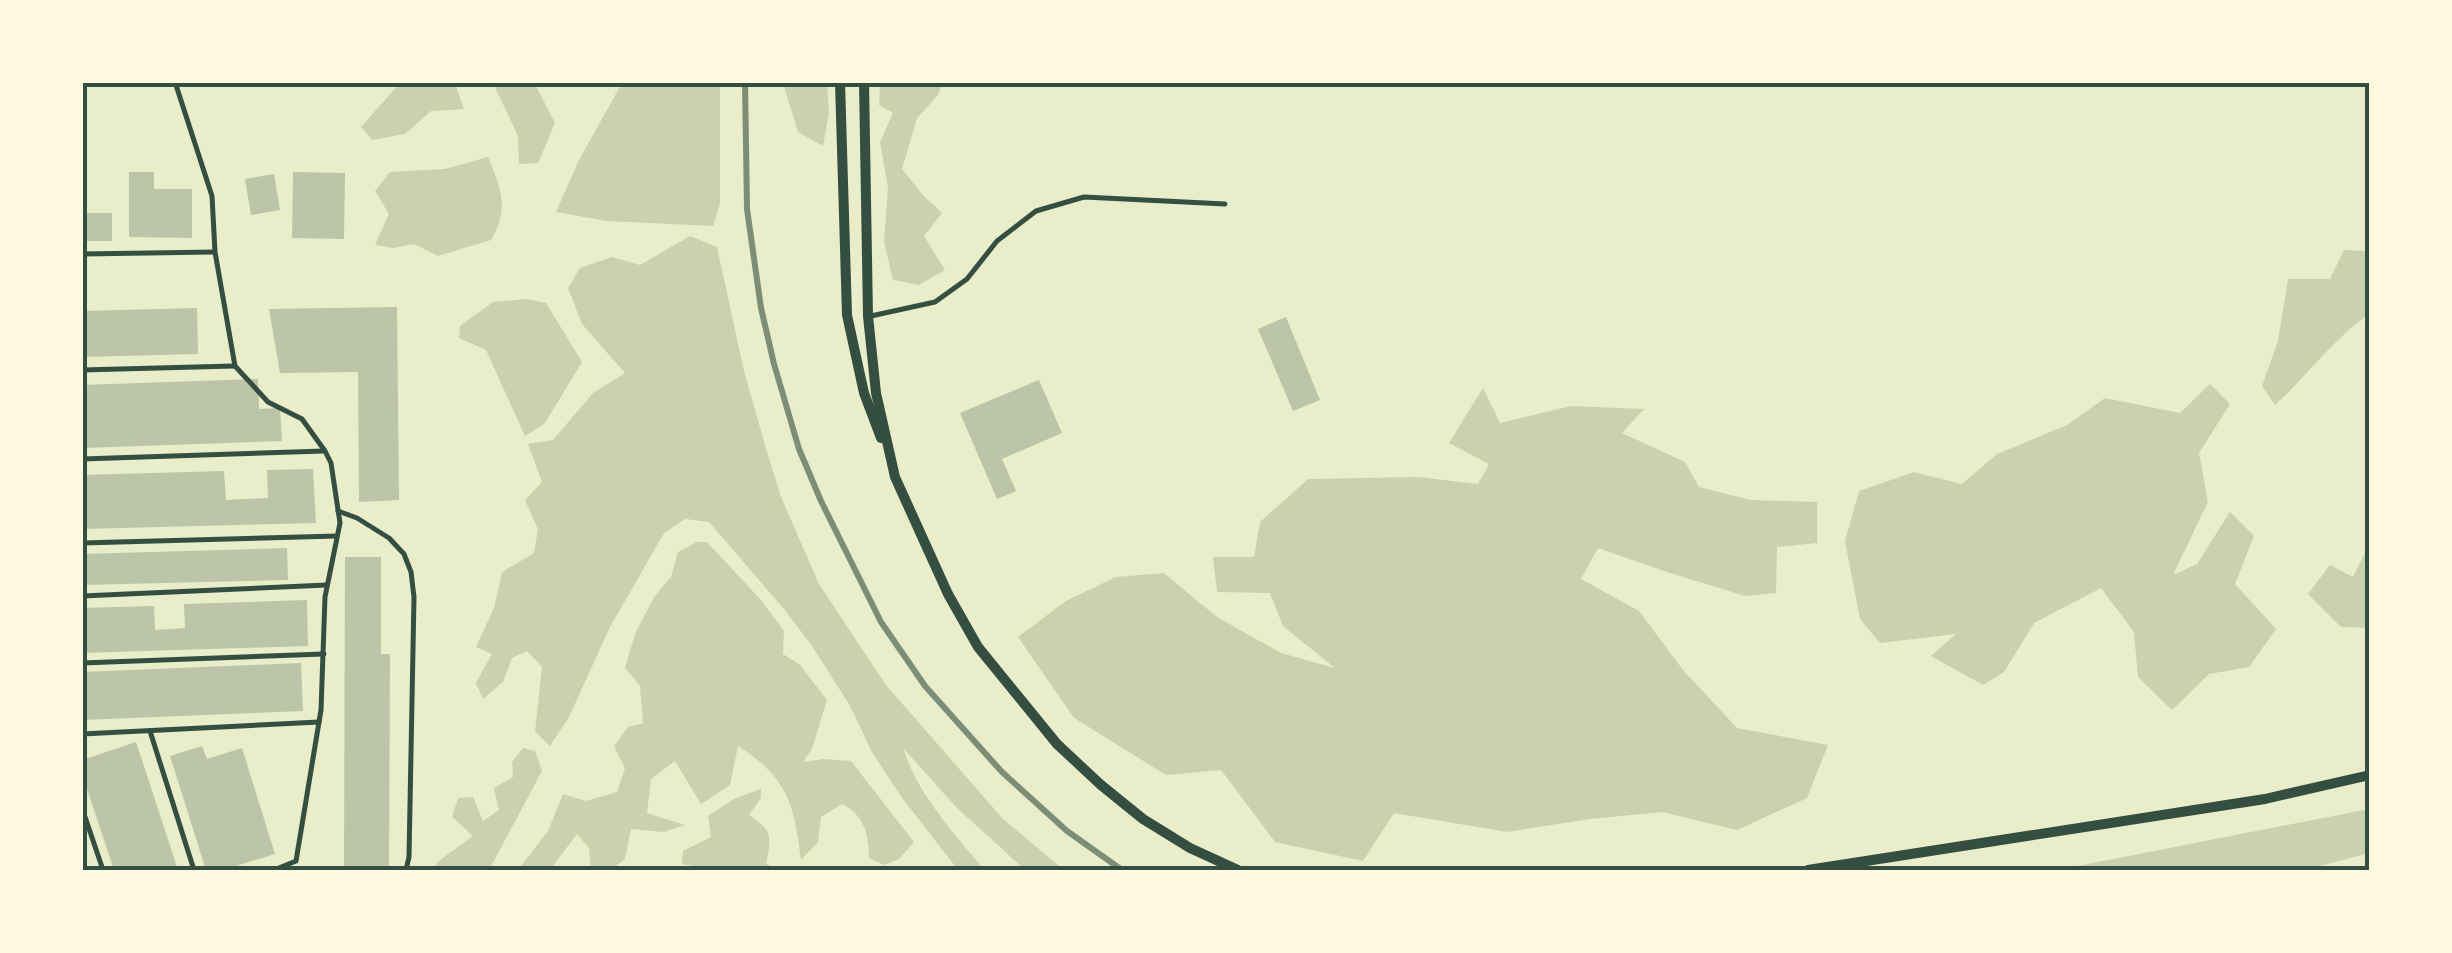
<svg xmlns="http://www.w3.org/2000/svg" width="2452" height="953" font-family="'Golos Text',sans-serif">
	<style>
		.green { fill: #cad2ad }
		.building { fill: #bcc5a7 }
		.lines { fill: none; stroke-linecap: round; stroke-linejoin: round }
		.service { stroke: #344e41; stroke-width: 5 }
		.minor { stroke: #344e41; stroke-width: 10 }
		.rail { stroke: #7c8e77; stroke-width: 6 }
		.neatline { fill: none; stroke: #344e41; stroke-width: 4 }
	</style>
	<rect width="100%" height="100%" fill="#e9edc9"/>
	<g class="green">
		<path d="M401 82 455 83 464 109 431 111 405 134 372 140 361 127Z"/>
		<path d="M493 83H534L536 86 555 123 538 163 519 164 518 136Z"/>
		<path d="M622 83H720V204L713 226 607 221 556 212 579 160Z"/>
		<path d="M783 83H827L829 112 823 146 798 132Z"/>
		<path d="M880 83H943L938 95 917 118 902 169 922 194 942 213 924 236 945 270 919 285 893 280 884 242 888 188 880 142 893 113 879 105Z"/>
		<path d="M488 157C501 189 510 209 491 240L438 256 414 244 394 248 375 245 389 214 375 191 390 172 445 169Z"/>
		<path d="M690 236 717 247 744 371 767 452 781 497 819 584 886 685 1003 819 1064 870H1025L957 808 904 749C913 788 958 839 985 870H958L900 795 872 752 849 704 812 646 784 609 709 522 685 519 664 533 610 627 569 717 550 746 535 732 542 667 527 651 512 658 503 682 483 699 476 683 492 654 476 647 494 608 502 572 534 553 538 529 525 500 542 482 528 444 553 440 593 393 625 373 582 324 568 288 580 268 612 257 640 265Z"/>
		<path d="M2344 250 2369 251V314C2334 338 2307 376 2275 405L2262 386 2278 341 2288 279H2330Z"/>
		<path d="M526 299 546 303 582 362 545 423 525 436 486 350 459 338 460 326 493 302Z"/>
		<path d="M2210 384 2230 404 2199 453 2208 502 2173 575 2197 564 2230 512 2254 536 2235 584 2276 629 2249 667 2209 674 2172 710 2138 677 2134 632 2101 588 2034 623 2004 672 1983 685 1931 656 1956 634 1880 643 1860 619 1845 541 1859 491 1914 472 1962 484 1997 454 2067 425 2105 398 2180 413Z"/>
		<path d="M1483 388 1500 423 1571 406 1644 409 1622 433 1685 462 1699 487 1751 500 1817 502V543L1777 547 1776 593 1745 596 1670 573 1598 548 1581 579 1639 611 1683 670 1737 728 1828 745 1807 798 1737 830 1662 812 1590 819 1507 832 1394 813 1363 861 1275 842 1221 770 1166 775 1074 718 1018 637 1066 601 1116 577 1164 573 1217 617 1281 653 1335 668 1283 626 1270 593 1217 592 1213 557H1254L1260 522 1308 479 1418 477 1478 484 1489 464 1449 443Z"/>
		<path d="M697 542H707L761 600 784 631 783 654 800 665 827 700 812 749 803 762 824 759 851 761 914 842 899 859 884 865 869 858C869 834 864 815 842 804L821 817 818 842 801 860C794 804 788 778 738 746L730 785 701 804 675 761 651 779 647 813 685 825 663 832 631 829 625 859 610 870H591L589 848 577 834 550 870H518L548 831 563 794 586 801 617 792 625 768 614 746 628 727 643 723 640 686 625 668 635 634 654 597 671 577 678 552Z"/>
		<path d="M2369 545V628L2341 627 2308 594 2330 565 2353 577Z"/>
		<path d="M523 748 535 751 542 771 489 870H432L440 860 473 836 452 817 458 798 473 797 483 821 499 810 494 788 513 777 512 762Z"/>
		<path d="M761 789V798L749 815C772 830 772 836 766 863L776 870H743L739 867 710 869 682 864 683 851 711 837 708 816 736 798Z"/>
		<path d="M2369 809V853L2305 870H2057Z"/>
	</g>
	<g class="building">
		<path d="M129 172H154V189H192V238L129 237Z"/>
		<path d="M293 172 345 173 344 239 292 238Z"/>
		<path d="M274 174 280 210 251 215 245 179Z"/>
		<path d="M82 175 87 176 86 213H112V241H82Z"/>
		<path d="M397 307 399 500 359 502 358 372 280 373 269 309Z"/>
		<path d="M197 308 198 354 82 357V311Z"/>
		<path d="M1286 317 1320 400 1293 411 1258 329Z"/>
		<path d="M258 379 259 409 280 408 282 441 82 448V385Z"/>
		<path d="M1039 380 1062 433 1002 459 1016 491 997 499 960 413Z"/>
		<path d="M313 469 316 523 82 529V475L224 471 226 500 268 498 267 470Z"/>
		<path d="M287 548 288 580 82 585V554Z"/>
		<path d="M345 557H381V654H390L389 870H344Z"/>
		<path d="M307 600 308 646 82 653V608L154 606 155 630 185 628 184 604Z"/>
		<path d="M301 663 303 711 82 720V672Z"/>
		<path d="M136 742 178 870H114L82 774V760Z"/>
		<path d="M202 746 207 759 242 748 275 854 223 870H206L170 756Z"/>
	</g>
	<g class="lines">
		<g class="service">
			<path d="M175 82 212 196 215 252 235 366 268 402 302 419 325 451 331 463 340 523 325 597 321 710 296 861 274 870"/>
			<path d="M82 254 214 252"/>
			<path d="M871 316 935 302 967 279 997 241 1036 211 1084 197 1225 204"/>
			<path d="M82 370 234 366"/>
			<path d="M82 459 324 451"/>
			<path d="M338 511 357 518 389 538 404 554 411 572 414 597 409 857 406 870"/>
			<path d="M82 543 337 536"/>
			<path d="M82 596 327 585"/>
			<path d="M82 663 324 654"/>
			<path d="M150 731 194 870"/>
			<path d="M82 734 319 722"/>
			<path d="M82 808 103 870"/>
		</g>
		<g class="minor">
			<path d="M840 82 847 315 864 393 881 438"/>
			<path d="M864 82 868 316 876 393 895 477 948 594 978 647 1057 744 1101 785 1143 819 1190 848 1238 870"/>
			<path d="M1808 870 2265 799 2370 775"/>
		</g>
		<path class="rail" d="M745 82 747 209 761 308 774 364 799 449 821 501 881 622 925 686 1002 772 1067 831 1122 870"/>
	</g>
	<rect width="2452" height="953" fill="none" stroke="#fefae0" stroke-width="170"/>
	<rect x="85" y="85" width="2282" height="783" class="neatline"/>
</svg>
